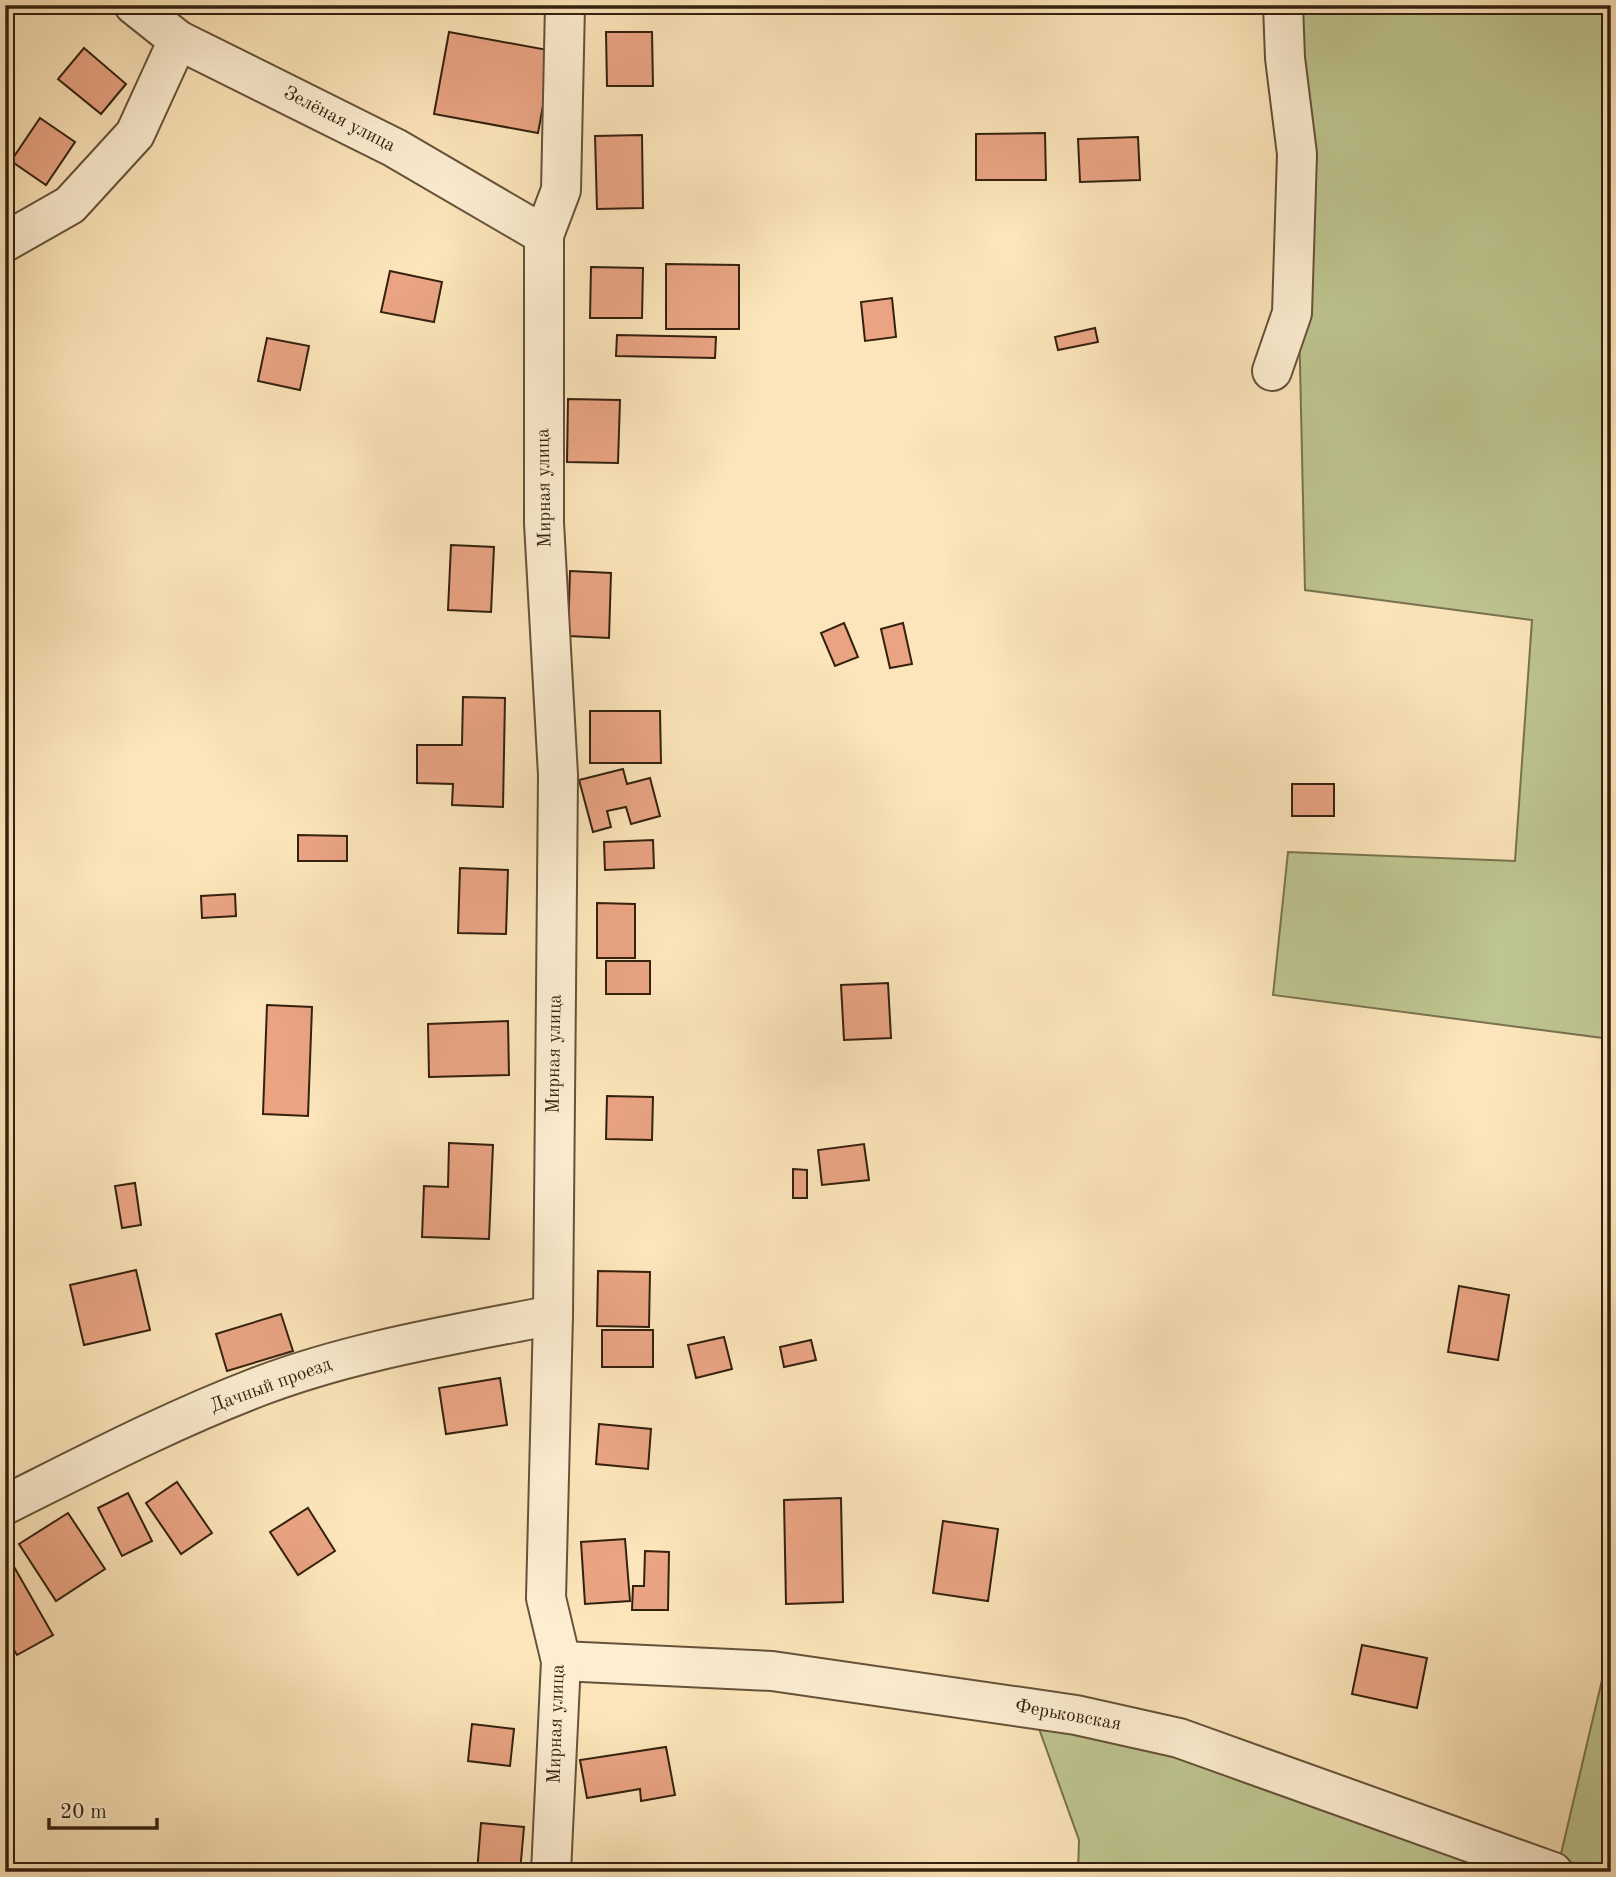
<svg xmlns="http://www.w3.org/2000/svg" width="1616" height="1877" font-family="'Old Standard TT',serif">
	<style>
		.green { fill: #bec590; stroke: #79734f; stroke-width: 2 }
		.building { fill: #eaa484; stroke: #34210e; stroke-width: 2 }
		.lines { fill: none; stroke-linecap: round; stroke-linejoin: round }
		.minor-casing { stroke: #665239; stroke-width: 42 }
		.minor { stroke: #fdeed2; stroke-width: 38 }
		.labels { text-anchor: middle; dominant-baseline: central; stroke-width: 5; stroke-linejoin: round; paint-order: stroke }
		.street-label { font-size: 19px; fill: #34210e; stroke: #fdeed2 }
	</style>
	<rect width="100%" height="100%" fill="#fce5ba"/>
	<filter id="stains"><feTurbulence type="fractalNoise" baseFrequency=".00286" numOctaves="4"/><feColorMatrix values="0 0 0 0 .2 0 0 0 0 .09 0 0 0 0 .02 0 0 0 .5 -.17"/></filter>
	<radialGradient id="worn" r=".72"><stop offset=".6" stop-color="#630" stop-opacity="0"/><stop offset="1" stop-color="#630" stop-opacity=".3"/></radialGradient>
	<g class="green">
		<path d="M1292 5H1611V1039L1273 995 1288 852 1515 861 1532 620 1305 590Z"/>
		<path d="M1611 1642V1872H1596L1560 1858Z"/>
		<path d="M1037 1723 1171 1745 1513 1872H1078L1079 1840Z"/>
	</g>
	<g class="building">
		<path d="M449 32 553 51 538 133 434 114Z"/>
		<path d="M606 32H652L653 86H607Z"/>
		<path d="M84 48 126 84 101 114 58 79Z"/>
		<path d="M40 118 75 142 46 185 11 161Z"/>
		<path d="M1045 133 1046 180H976V134Z"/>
		<path d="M642 135 643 208 597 209 595 136Z"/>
		<path d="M1138 137 1140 180 1080 182 1078 139Z"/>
		<path d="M666 264 739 265V329H666Z"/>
		<path d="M591 267 643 268 642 318H590Z"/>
		<path d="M390 271 442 282 434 322 381 312Z"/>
		<path d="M892 298 896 337 865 341 861 302Z"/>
		<path d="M1095 328 1098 342 1058 350 1055 337Z"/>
		<path d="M617 335 716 337 715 358 616 356Z"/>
		<path d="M267 338 309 346 300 390 258 381Z"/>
		<path d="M568 399 620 400 618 463 567 462Z"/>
		<path d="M451 545 494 547 491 612 448 610Z"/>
		<path d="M570 571 611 573 609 638 568 636Z"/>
		<path d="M844 623 858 657 835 666 821 633Z"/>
		<path d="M903 623 912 664 890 668 881 629Z"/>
		<path d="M463 697 505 698 503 807 452 805 453 784 417 783V745H462Z"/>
		<path d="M590 711H660L661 763H590Z"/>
		<path d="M623 769 627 784 650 778 660 816 631 824 626 807 607 811 611 827 593 832 579 780Z"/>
		<rect x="1292" y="784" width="42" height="32"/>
		<path d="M298 835 347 836V861H298Z"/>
		<path d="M653 840 654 868 605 870 604 842Z"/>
		<path d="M460 868 508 870 506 934 458 933Z"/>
		<path d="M235 894 236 916 202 918 201 896Z"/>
		<path d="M597 903 635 904V958H597Z"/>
		<rect x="606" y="961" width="44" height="33"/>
		<path d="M888 983 891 1038 844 1040 841 985Z"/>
		<path d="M267 1005 312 1007 308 1116 263 1114Z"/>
		<path d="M508 1021 509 1075 429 1077 428 1024Z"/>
		<path d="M607 1096 653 1097 652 1140 606 1139Z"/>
		<path d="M449 1143 493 1145 489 1239 422 1237 424 1186 448 1187Z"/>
		<path d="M864 1144 869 1180 822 1185 818 1150Z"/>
		<path d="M793 1169 807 1170V1198H793Z"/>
		<path d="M135 1183 141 1225 122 1228 115 1186Z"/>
		<path d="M136 1270 150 1330 84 1345 70 1285Z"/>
		<path d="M598 1271 650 1272 649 1327 597 1326Z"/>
		<path d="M1459 1286 1509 1295 1498 1360 1448 1352Z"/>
		<path d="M281 1314 293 1351 227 1371 216 1334Z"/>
		<rect x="602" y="1330" width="51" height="37"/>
		<path d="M724 1337 732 1369 696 1378 688 1345Z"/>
		<path d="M811 1340 816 1360 784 1367 780 1347Z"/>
		<path d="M500 1378 507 1425 446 1434 439 1388Z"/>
		<path d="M599 1424 651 1429 648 1469 596 1464Z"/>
		<path d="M177 1482 212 1533 181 1554 146 1503Z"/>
		<path d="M128 1493 152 1541 122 1556 98 1508Z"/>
		<path d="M841 1498 843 1602 786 1604 784 1500Z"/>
		<path d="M308 1508 335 1551 298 1575 270 1532Z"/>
		<path d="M68 1513 105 1569 56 1601 19 1544Z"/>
		<path d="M943 1521 998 1529 988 1601 933 1593Z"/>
		<path d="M625 1539 630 1601 585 1604 581 1542Z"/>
		<path d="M645 1551 669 1552 668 1610H632L633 1586H644Z"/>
		<path d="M9 1558 53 1635 17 1655 5 1635V1561Z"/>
		<path d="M1362 1645 1427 1658 1417 1708 1352 1694Z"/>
		<path d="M472 1724 514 1729 510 1766 468 1761Z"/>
		<path d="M666 1747 675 1795 641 1801 640 1789 587 1798 580 1760Z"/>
		<path d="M481 1823 524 1827 520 1872H477Z"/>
	</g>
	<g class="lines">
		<g class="minor-casing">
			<g id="minor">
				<path d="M134 5 178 40 395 148 544 235"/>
				<path d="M5 242 70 205 135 134 178 40"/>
				<path d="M1272 371 1292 313 1297 154 1285 58 1283 5"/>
				<path d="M5 1505C87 1464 169 1421 255 1388 351 1351 453 1335 553 1315"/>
				<path d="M561 1661 772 1671 1076 1715 1179 1738 1553 1872"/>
				<path d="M551 1872 561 1661 546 1598 553 1315 558 775 544 523V235L561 190 565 5"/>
			</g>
		</g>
		<use href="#minor" class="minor"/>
	</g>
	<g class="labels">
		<g class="street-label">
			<text transform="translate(339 120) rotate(27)">Зелёная улица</text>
			<text transform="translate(545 488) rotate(-91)">Мирная улица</text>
			<text transform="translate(555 1054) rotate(-89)">Мирная улица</text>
			<text transform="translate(271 1386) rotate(-20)">Дачный проезд</text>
			<text transform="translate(1068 1716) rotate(10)">Ферьковская</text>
			<text transform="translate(557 1724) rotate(-88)">Мирная улица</text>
		</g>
	</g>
	<rect width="1616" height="1877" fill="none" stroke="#fce5ba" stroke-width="28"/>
	<rect x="7" y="7" width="1602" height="1863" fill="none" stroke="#34210e" stroke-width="3.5"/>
	<rect x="14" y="14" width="1588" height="1849" fill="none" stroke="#34210e" stroke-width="2"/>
	<path d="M49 1818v10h108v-10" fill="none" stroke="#34210e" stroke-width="3.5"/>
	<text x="60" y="1818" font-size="21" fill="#34210e" stroke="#fdeed2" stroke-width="5" paint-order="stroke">20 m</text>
	<rect width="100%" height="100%" filter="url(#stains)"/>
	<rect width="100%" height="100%" fill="url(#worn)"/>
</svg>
